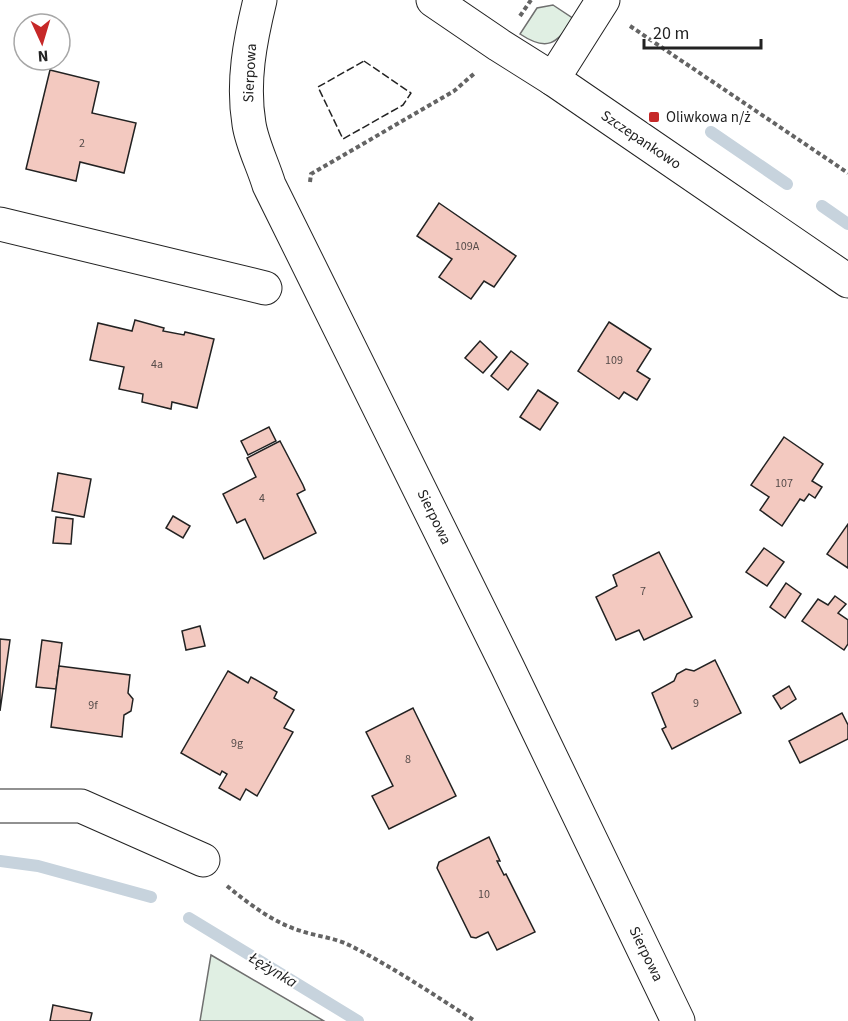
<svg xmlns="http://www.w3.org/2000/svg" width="848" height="1021" font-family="'Source Sans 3',sans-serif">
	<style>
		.green { fill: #e0efe3; stroke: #6f6f6f; stroke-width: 1.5 }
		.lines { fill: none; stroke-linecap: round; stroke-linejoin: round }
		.stream { stroke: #c7d3dd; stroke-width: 12 }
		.building { fill: #f3c9c0; stroke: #222; stroke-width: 1.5 }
		.minor-casing { stroke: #222; stroke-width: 35 }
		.path { stroke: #646464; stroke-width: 4; stroke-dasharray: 4.5 3; stroke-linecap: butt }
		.minor { stroke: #fff; stroke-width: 33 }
		.fence { stroke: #222; stroke-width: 1.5; stroke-dasharray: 8 3; stroke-linecap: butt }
		.poi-dot { fill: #c62828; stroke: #fff; stroke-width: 2 }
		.labels { text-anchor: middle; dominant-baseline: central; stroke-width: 4.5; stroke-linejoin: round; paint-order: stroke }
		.number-label { font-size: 12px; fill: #564c4a }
		.street-label { font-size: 15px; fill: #222; stroke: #fff }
		.poi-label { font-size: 15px; fill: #222; stroke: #fff; text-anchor: start }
		.water-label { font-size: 16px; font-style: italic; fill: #222; stroke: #fff }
	</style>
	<rect width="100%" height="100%" fill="#fff"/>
	<g class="green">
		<path d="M553 5 574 19C557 44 547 52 520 34L537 8Z"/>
		<path d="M211 955 324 1021H200Z"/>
	</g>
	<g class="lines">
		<g class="stream">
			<path d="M711 132 787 184"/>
			<path d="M822 206 848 224"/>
			<path d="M0 861 38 866 151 897"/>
			<path d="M189 918 358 1021"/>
		</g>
	</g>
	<g class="building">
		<path d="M50 70 99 82 92 113 136 123 124 173 80 162 76 181 26 169Z"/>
		<path d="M439 203 516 256 494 287 484 281 471 299 439 277 452 259 417 236Z"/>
		<path d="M135 320 164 328 163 331 184 335 185 332 214 339 197 408 172 402 171 409 142 402 143 394 119 389 124 367 90 360 98 323 132 331Z"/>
		<path d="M609 322 651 349 637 371 650 379 637 400 624 392 619 399 578 371Z"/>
		<path d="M480 341 497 357 483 373 465 358Z"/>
		<path d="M511 351 528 364 508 390 491 376Z"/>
		<path d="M538 390 558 403 540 430 520 417Z"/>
		<path d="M269 427 276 441 248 455 241 441Z"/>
		<path d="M784 437 823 464 812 481 822 487 815 498 809 494 804 501 800 499 782 526 760 510 769 497 751 485Z"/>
		<path d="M280 441 303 485 305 490 297 494 316 533 264 559 245 519 237 523 223 494 256 477 247 458Z"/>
		<path d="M58 473 91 479 84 517 52 511Z"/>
		<path d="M173 516 190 526 183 538 166 528Z"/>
		<path d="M56 517 73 519 71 544 53 543Z"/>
		<path d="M848 524V568L827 554Z"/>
		<path d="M764 548 784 562 767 586 746 572Z"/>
		<path d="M659 552 692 617 644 640 639 630 616 640 596 597 617 586 613 575Z"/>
		<path d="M786 583 801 594 785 618 770 607Z"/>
		<path d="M835 596 846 604 838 613 848 620V644L844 650 802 621 818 599 828 605Z"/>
		<path d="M200 626 205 646 186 650 182 631Z"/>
		<path d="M0 639 10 640 0 711Z"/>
		<path d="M42 640 62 643 56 689 36 687Z"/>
		<path d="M715 660 741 713 672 749 662 729 666 727 652 693 674 681 677 674 686 669 694 671Z"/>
		<path d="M59 666 130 675 128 693 133 699 131 711 124 715 122 737 51 727Z"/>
		<path d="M228 671 248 683 251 677 277 692 274 698 294 710 284 728 293 732 257 796 246 789 240 800 219 788 227 774 222 771 220 775 181 753Z"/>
		<path d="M789 686 796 699 781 709 773 696Z"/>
		<path d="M413 708 456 796 389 829 372 796 393 786 366 732Z"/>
		<path d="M842 713 848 725V739L800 763 789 741Z"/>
		<path d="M489 837 500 861H497L504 875 506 874 535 932 497 950 488 932 476 938 471 937 437 868 439 862Z"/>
		<path d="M53 1005 92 1013 90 1021H50Z"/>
	</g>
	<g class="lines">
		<g class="minor-casing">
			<g id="minor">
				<path d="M260 0C250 41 242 82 249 124 252 144 263 165 269 185L507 666 678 1021"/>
				<path d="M433 0 499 45 553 79 848 281"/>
				<path d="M553 79 603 0"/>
				<path d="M0 224 265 288"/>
				<path d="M0 806H81L203 860"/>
			</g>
		</g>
		<g class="path">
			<path d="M520 16 531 0"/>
			<path d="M630 26 848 173"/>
			<path d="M310 182 311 174 454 91 476 72"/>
			<path d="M227 886C249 904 274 923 301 931 316 936 335 938 349 945 393 967 434 995 475 1021"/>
		</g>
		<use href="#minor" class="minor"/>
		<path class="fence" d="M364 61 411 93 403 105 343 139 318 87Z"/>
	</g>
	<rect class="poi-dot" x="648" y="111" width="12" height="12" rx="3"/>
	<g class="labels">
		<g class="number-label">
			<text x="82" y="143">2</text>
			<text x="467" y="246">109A</text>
			<text x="614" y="360">109</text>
			<text x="157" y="364">4a</text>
			<text x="784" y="483">107</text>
			<text x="262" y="498">4</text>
			<text x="643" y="591">7</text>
			<text x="696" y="703">9</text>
			<text x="93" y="705">9f</text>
			<text x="237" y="743">9g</text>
			<text x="408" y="759">8</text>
			<text x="484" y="894">10</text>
		</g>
		<g class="street-label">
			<text transform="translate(250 73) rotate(-87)">Sierpowa</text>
			<text transform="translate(641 140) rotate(34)">Szczepankowo</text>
			<text transform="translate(434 517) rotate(64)">Sierpowa</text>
			<text transform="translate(646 954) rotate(64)">Sierpowa</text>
		</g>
		<g class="poi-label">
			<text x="666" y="117">Oliwkowa n/ż</text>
		</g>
		<g class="water-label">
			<text transform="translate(273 970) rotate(31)">Łężynka</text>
		</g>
	</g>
	<g transform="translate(42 42) rotate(176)"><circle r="28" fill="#ffffff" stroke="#a7a7a7" stroke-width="1.5"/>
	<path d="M0-4.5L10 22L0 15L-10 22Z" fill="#c62828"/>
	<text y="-9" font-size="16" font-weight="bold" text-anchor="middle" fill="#222222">N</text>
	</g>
	<path d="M644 39v9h117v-9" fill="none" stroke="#222222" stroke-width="3"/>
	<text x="653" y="39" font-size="18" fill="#222222" stroke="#ffffff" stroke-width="4.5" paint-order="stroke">20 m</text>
</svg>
